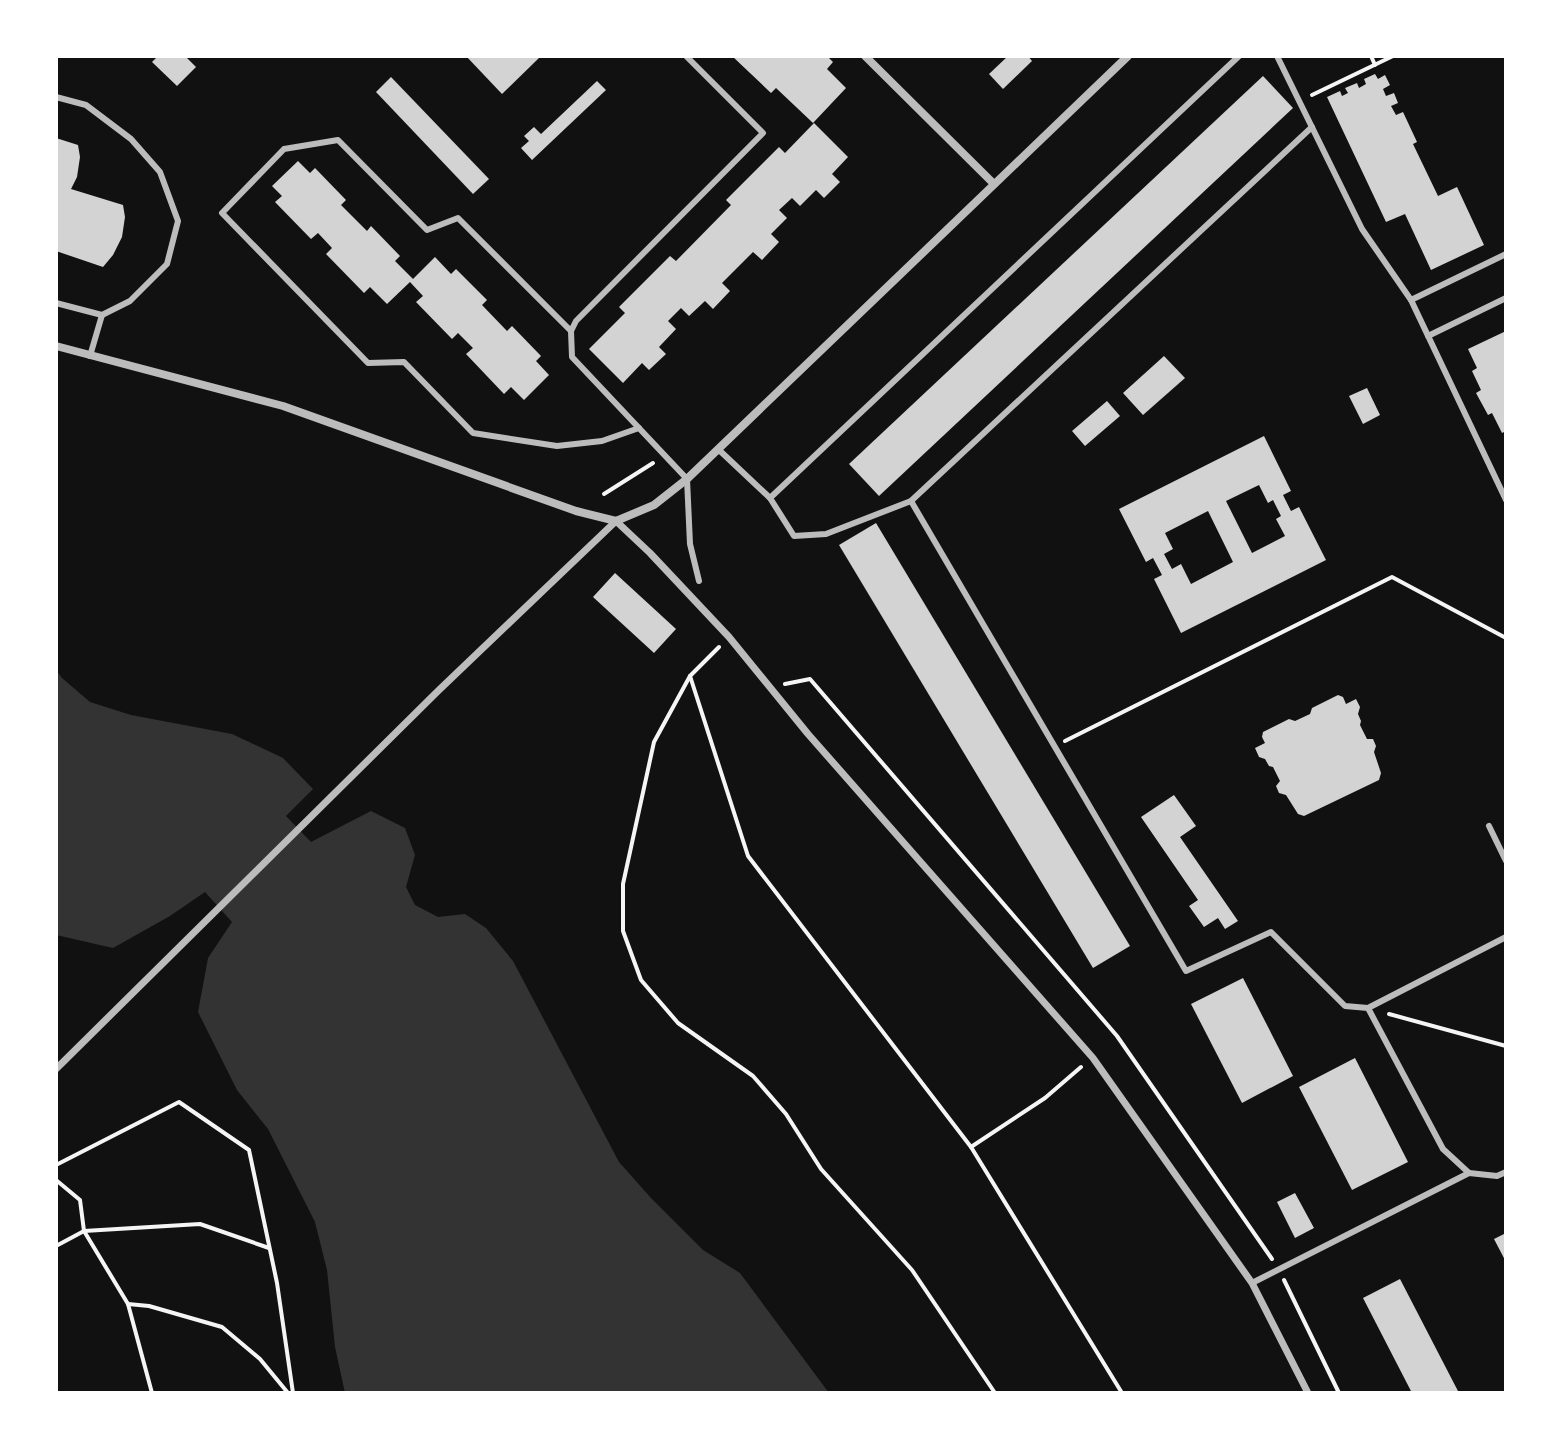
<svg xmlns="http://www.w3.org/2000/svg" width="1562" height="1449" font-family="'Roboto Condensed',sans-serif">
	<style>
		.water { fill: #333 }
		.building { fill: #d3d3d3; fill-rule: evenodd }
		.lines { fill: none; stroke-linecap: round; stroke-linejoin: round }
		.path { stroke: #f5f5f5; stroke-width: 4 }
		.service { stroke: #bcbcbc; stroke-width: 6 }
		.pedestrian { stroke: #bcbcbc; stroke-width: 7 }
		.minor { stroke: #bcbcbc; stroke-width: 8 }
	</style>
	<rect width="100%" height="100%" fill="#111"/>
	<path class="water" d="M56 670 62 678 90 702 131 715 232 734 283 758 313 789 286 816 311 842 371 811 405 828 415 855 406 887 415 905 438 917 465 914 486 928 513 961 619 1162 651 1198 703 1250 740 1273 829 1393H345L335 1347 327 1270 315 1222 268 1129 237 1090 198 1012 208 958 232 922 205 892 170 916 113 948 56 935Z"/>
	<g class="building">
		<path d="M158 56H185L196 67 177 86 152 62Z"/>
		<path d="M466 56H541L502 94Z"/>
		<path d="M732 56H827L833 62 827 69 846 88 813 123 776 88 771 93Z"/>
		<path d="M1008 56H1028L1032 61 1003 89 989 74Z"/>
		<path d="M1375 74 1378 79 1385 75 1390 85 1383 89 1386 96 1394 93 1398 103 1391 106 1396 115 1403 112 1417 142 1413 144 1438 196 1457 187 1484 245 1431 270 1405 214 1386 222 1327 97 1340 91 1342 96 1348 93 1345 88 1357 83 1359 88 1366 84 1364 79Z"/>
		<path d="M1263 76 1293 108 879 496 849 464Z"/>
		<path d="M391 77 489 179 473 194 376 92Z"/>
		<path d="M597 81 606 90 532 160 521 148 529 141 524 136 534 127 541 134Z"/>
		<path d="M814 123 848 157 832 174 840 182 824 198 816 190 800 206 792 198 779 210 787 218 771 234 779 242 762 260 753 252 722 283 730 291 713 309 705 301 689 316 681 308 668 321 676 329 659 347 666 354 649 370 642 363 623 383 589 349 625 313 619 307 670 256 676 261 731 205 726 200 779 147 785 153Z"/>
		<path d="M56 138 78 145 80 157 77 177 71 189 123 205 125 217 122 237 113 255 103 267 56 251Z"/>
		<path d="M298 161 310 173 315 168 346 200 341 205 367 231 371 226 400 256 395 261 413 279 435 257 451 274 456 269 487 300 482 305 507 331 512 326 541 356 536 361 549 375 524 400 511 387 504 394 466 354 473 348 458 333 452 339 416 302 423 296 410 282 387 304 370 287 364 293 326 254 332 248 318 233 311 239 275 202 282 196 272 186Z"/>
		<path d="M1506 331V431L1502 433 1492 413 1488 415 1476 393 1481 390 1472 371 1477 368 1468 349Z"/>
		<path d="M1164 356 1185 378 1143 415 1123 393Z"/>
		<path d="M1367 388 1380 415 1363 424 1349 396Z"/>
		<path d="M1107 401 1120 416 1085 446 1072 431Z"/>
		<path d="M1264 436 1291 491 1283 495 1291 511 1299 507 1326 560 1181 633 1154 579 1162 575 1153 558 1146 562 1119 509ZM1259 485 1268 503 1273 500 1281 516 1276 519 1285 536 1252 553 1226 501ZM1208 511 1233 562 1191 584 1181 564 1172 569 1164 554 1173 549 1165 533Z"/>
		<path d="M876 523 1130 946 1093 968 839 545Z"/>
		<path d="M615 573 676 629 654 653 593 597Z"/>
		<path d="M1338 695 1343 697 1346 704 1356 699 1360 707 1358 714 1361 721 1360 725 1367 739H1373L1376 746 1374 752 1381 773 1379 780 1304 816 1298 814 1286 795 1279 793 1276 786 1280 781 1273 767 1269 766 1265 759 1259 757 1255 748 1265 743 1262 737 1263 732 1289 719 1295 721 1310 714 1312 708Z"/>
		<path d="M1174 795 1196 826 1180 837 1238 921 1225 929 1218 918 1204 927 1189 906 1198 900 1141 817Z"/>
		<path d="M1243 978 1293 1076 1242 1103 1191 1004Z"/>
		<path d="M1355 1058 1408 1162 1352 1190 1299 1087Z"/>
		<path d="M1295 1193 1314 1228 1295 1238 1277 1202Z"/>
		<path d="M1506 1233V1262L1494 1239Z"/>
		<path d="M1400 1279 1459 1393H1412L1363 1298Z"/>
	</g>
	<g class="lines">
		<g class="path">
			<path d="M1371 56 1375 65"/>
			<path d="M1312 95 1393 56"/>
			<path d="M604 494 653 463"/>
			<path d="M719 647 690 676 654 742 623 884V931L641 980 678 1023 753 1076 786 1114 821 1169 912 1270 995 1393"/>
			<path d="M690 676 748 856 971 1147"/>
			<path d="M785 684 810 679 1117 1036 1272 1259"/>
			<path d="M1065 741 1392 577 1506 638"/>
			<path d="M1389 1014 1506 1046"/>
			<path d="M1081 1067 1045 1098 971 1147 1122 1393"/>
			<path d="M56 1165 179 1102 249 1150 277 1283 293 1393"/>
			<path d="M56 1180 80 1200 84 1231 128 1304 152 1393"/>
			<path d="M56 1246 84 1231 200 1224 269 1248"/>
			<path d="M1284 1280 1339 1393"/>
			<path d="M128 1304 149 1306 222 1327 260 1359 288 1393"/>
		</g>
		<g class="service">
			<path d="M686 56 763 133 576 321 571 331 572 357 687 479 690 544 699 581"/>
			<path d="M1277 56 1362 229 1411 300 1506 500"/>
			<path d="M56 97 86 105 131 139 160 172 178 221 167 264 130 301 102 315 56 303"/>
			<path d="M1411 300 1506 254"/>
			<path d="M571 331 458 218 427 230 338 140 284 149 222 213 368 363 404 362 473 433 557 446 602 441 639 428"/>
			<path d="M1428 336 1506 298"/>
			<path d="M90 356 102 315"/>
			<path d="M718 449 770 498 794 536 826 534 911 501 1186 971 1271 932 1345 1006 1368 1008 1443 1149 1469 1173 1497 1176 1506 1172"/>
			<path d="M770 498 1239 56"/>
			<path d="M911 501 1312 127"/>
			<path d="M1489 826 1506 861"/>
			<path d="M1368 1008 1506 937"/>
			<path d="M1252 1283 1469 1173"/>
		</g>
		<path class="pedestrian" d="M56 1069 439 690 616 521 650 553 729 637 808 734 1093 1058 1252 1283 1308 1393"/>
		<g class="minor">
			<path d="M865 56 994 184"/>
			<path d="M56 346 283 406 576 511 616 521 654 505 687 479 1128 56"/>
		</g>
	</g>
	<rect width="1562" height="1449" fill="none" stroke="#ffffff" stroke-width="116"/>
</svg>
